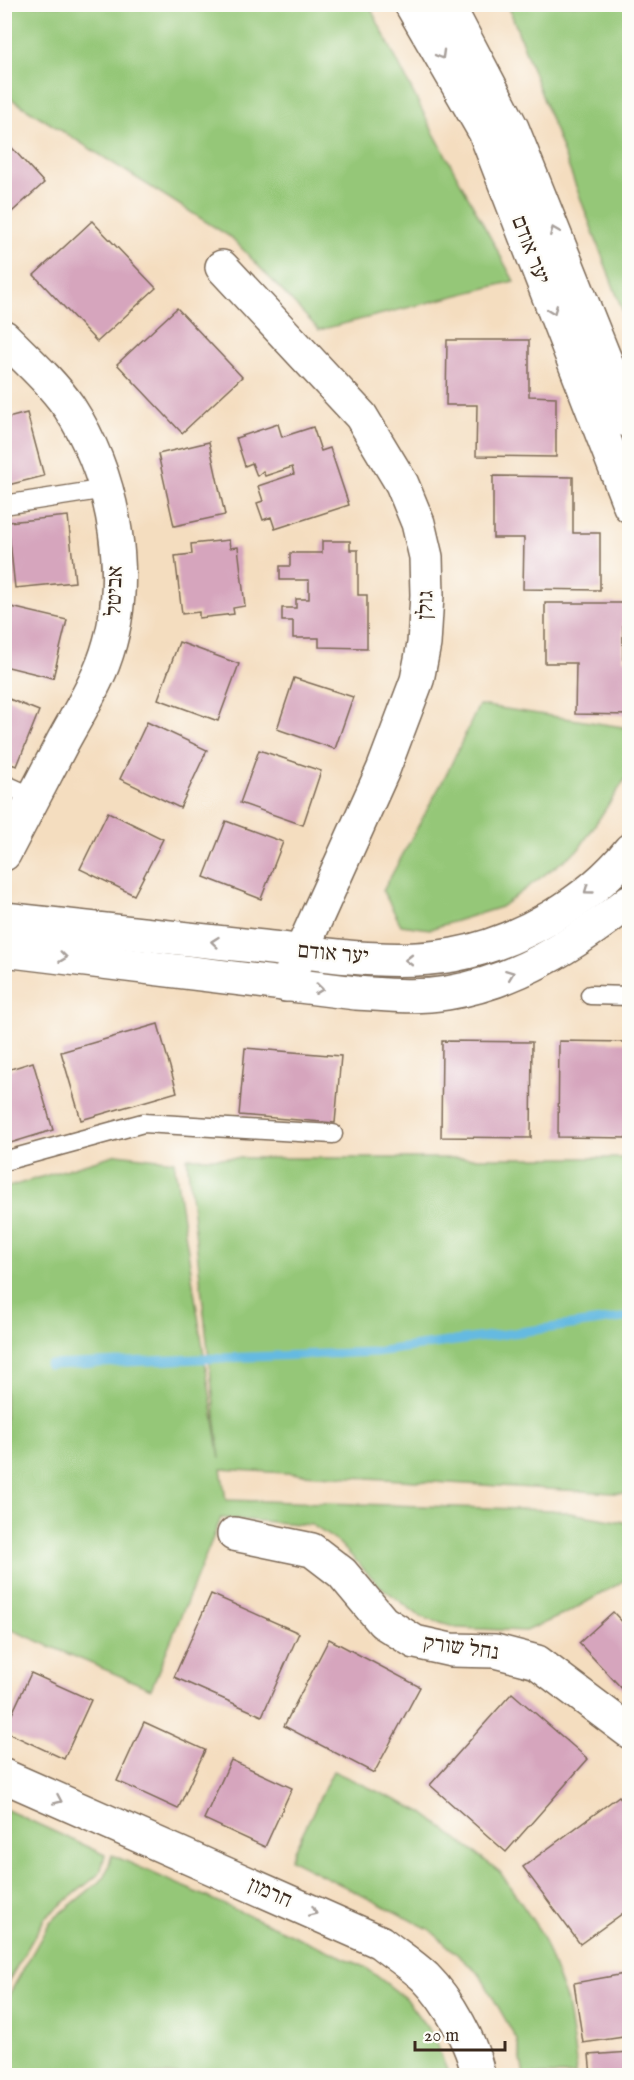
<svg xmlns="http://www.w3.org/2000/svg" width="634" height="2080" font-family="'IM FELL English','Frank Ruhl Libre',serif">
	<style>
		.green { fill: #95c778; stroke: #68784b; stroke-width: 1.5 }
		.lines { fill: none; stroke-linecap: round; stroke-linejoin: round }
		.stream { stroke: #65bae1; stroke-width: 9 }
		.building { fill: #d6a5bd }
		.service-casing { stroke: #7c6956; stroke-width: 21 }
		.minor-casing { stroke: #7c6956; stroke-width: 36 }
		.tertiary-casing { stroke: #7c6956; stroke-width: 36 }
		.service { stroke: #fff; stroke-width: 18 }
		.minor { stroke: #fff; stroke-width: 33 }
		.tertiary { stroke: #fff; stroke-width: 33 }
		.oneway { stroke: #a79f9a }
		.labels { text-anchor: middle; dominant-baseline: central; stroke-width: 5; stroke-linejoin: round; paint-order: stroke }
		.street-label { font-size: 22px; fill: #3b2a1e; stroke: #fdfcf7 }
	</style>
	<rect width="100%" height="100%" fill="#fdfcf7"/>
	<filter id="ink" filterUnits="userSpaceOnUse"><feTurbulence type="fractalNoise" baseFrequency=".0167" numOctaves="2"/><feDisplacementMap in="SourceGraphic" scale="12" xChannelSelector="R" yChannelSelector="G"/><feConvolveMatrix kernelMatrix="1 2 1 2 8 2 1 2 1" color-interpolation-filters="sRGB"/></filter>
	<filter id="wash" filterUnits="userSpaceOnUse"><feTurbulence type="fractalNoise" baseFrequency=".008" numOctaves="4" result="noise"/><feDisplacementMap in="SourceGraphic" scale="24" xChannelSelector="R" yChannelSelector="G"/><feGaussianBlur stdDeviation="1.35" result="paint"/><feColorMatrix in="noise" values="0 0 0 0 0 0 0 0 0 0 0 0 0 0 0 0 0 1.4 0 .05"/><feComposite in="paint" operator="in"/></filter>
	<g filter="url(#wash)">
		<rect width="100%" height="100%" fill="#f4ddbf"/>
		<g class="green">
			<path d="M4 5H369L430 126 514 281 319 330 232 238 5 95Z"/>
			<path d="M508 5H629V328Z"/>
			<path d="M479 705 629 728 628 775 579 849 501 907 430 929 401 925 383 891 448 771Z"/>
			<path d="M117 1154 174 1161 220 1459 187 1158H629V1494L221 1469 226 1500 552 1510 629 1523V1578L567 1613 526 1631 457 1628 421 1617 380 1586 339 1543 312 1525 221 1518 151 1689 5 1627V1188Z"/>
			<path d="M333 1771 422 1812 500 1872 540 1931 567 2002 576 2062 575 2075H524L517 2040 480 1975 429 1929 290 1859Z"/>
			<path d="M5 1809 105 1855 100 1873 45 1918 5 1987Z"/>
			<path d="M112 1855 365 1967 405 1998 432 2034 449 2075H5V2002L50 1922 105 1877Z"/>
		</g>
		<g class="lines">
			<path class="stream" d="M49 1365 375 1352 630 1317"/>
		</g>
		<g id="blocks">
			<g class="building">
				<path d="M4 139 44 183 4 219Z"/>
				<path d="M92 221 156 288 97 342 34 275Z"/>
				<path d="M177 308 242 377 182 433 117 364Z"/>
				<path d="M447 340H529V396L556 397V457L476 456 477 405H446Z"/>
				<path d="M27 413 44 476 4 486V419Z"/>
				<path d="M278 424 282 437 313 427 321 451 330 448 349 505 275 529 271 517 263 520 257 503 263 501 258 486 294 474 292 467 265 476 263 471 257 476 252 463 245 466 236 438Z"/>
				<path d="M209 442 225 515 174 526 158 454Z"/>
				<path d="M493 476 573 477V533H600V590L523 589 524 538H493Z"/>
				<path d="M68 516 75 582 15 588 8 522Z"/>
				<path d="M229 540 230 548 238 547 245 606 233 608 234 614 199 618V612L182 614 175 556 192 554 191 544Z"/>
				<path d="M322 541H350V550H358V595H367V648L319 647V638H293V621H282V608H296V599H309V580H280V566H290V553H322Z"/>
				<path d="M545 603H623V659L630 660V715L575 714 576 663H545Z"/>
				<path d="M7 606 67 620 53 678 4 666Z"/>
				<path d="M179 642 239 664 218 721 158 699Z"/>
				<path d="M294 678 353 697 335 749 277 729Z"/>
				<path d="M4 697 39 711 17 766 4 762Z"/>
				<path d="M147 722 207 750 180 808 120 779Z"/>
				<path d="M259 750 321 771 303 825 240 803Z"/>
				<path d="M108 812 163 839 134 895 80 869Z"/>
				<path d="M226 821 283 842 261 899 204 877Z"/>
				<path d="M158 1024 177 1092 81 1120 61 1052Z"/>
				<path d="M442 1041 532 1042 531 1138 441 1137Z"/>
				<path d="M559 1041 630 1042V1138L558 1137Z"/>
				<path d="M245 1048 341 1056 335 1123 239 1115Z"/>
				<path d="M33 1062 53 1130 4 1145V1071Z"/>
				<path d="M211 1594 299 1633 262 1716 174 1677Z"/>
				<path d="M613 1612 627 1627 630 1624V1697L579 1643Z"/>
				<path d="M329 1639 420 1687 374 1773 284 1726Z"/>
				<path d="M4 1662 10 1664 4 1677Z"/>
				<path d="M31 1673 91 1700 64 1759 4 1731Z"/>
				<path d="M512 1693 588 1759 506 1852 430 1785Z"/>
				<path d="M144 1722 205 1750 178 1809 117 1781Z"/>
				<path d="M231 1760 292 1788 265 1847 204 1819Z"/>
				<path d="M619 1796 630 1809V1908L580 1944 523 1867Z"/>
				<path d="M630 1973V2036L583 2043 574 1983Z"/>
				<path d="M630 2052V2076H591L589 2055Z"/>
			</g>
		</g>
	</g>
	<g filter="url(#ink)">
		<use href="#blocks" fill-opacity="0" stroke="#7c6956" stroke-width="1.5"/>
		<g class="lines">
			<g class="service-casing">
				<g id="service">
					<path d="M4 505 106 489"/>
					<path d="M4 784 33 797"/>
					<path d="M590 995 630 996"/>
					<path d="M4 1161 143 1123 333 1134"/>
				</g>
			</g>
			<g class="minor-casing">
				<g id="minor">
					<path d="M222 267 361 416 402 484 418 523 426 557 427 595 424 644 417 680 383 770 286 985"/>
					<path d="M4 337C26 359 51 381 69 407 116 479 134 583 103 664 92 692 75 719 61 745 42 781 23 817 4 854"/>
					<path d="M234 1534 312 1550 342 1573 383 1622 415 1642 451 1650 495 1651 537 1662 630 1732"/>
					<path d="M4 1776 380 1942C395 1954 411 1964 425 1977 447 1999 474 2045 478 2076"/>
				</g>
			</g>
			<g class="tertiary-casing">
				<g id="tertiary">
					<path d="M411 4 485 132 630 506"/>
					<path d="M447 4 512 128 630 422"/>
					<path d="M4 919C91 928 177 938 263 947 325 954 391 966 453 955 518 943 589 902 630 850"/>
					<path d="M4 950 356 993C386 995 417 998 447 993 516 982 576 944 630 901"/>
				</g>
			</g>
			<use href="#service" class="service"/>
			<use href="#minor" class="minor"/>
			<use href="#tertiary" class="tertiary"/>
		</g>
		<defs><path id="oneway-chevron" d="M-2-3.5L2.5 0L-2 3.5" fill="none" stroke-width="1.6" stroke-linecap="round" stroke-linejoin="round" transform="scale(1.5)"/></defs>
		<g class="oneway">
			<use href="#oneway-chevron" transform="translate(441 55) rotate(60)"/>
			<use href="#oneway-chevron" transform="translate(554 231) rotate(-112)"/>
			<use href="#oneway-chevron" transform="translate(553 310) rotate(69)"/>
			<use href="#oneway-chevron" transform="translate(588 890) rotate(144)"/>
			<use href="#oneway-chevron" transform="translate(215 942) rotate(-174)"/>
			<use href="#oneway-chevron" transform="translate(63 957) rotate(7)"/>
			<use href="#oneway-chevron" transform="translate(409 960) rotate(-180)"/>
			<use href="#oneway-chevron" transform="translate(510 974) rotate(-21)"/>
			<use href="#oneway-chevron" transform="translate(319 989) rotate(7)"/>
			<use href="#oneway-chevron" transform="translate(58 1800) rotate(24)"/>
			<use href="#oneway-chevron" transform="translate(313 1912) rotate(24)"/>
		</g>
	</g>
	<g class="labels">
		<g class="street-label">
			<text transform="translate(530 250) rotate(69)">יער אודם</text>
			<text transform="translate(115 591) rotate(-88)">אביטל</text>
			<text transform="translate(426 605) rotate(-88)">גולן</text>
			<text transform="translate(333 954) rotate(5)">יער אודם</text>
			<text transform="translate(461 1648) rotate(8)">נחל שורק</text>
			<text transform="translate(270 1893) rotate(24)">חרמון</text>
		</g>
	</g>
	<rect width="634" height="2080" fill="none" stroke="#fdfcf7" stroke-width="24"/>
	<path d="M415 2041v9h90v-9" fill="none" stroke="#3b2a1e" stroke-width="3"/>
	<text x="424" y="2041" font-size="18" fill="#3b2a1e" stroke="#fdfcf7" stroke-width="4.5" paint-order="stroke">20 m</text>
</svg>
